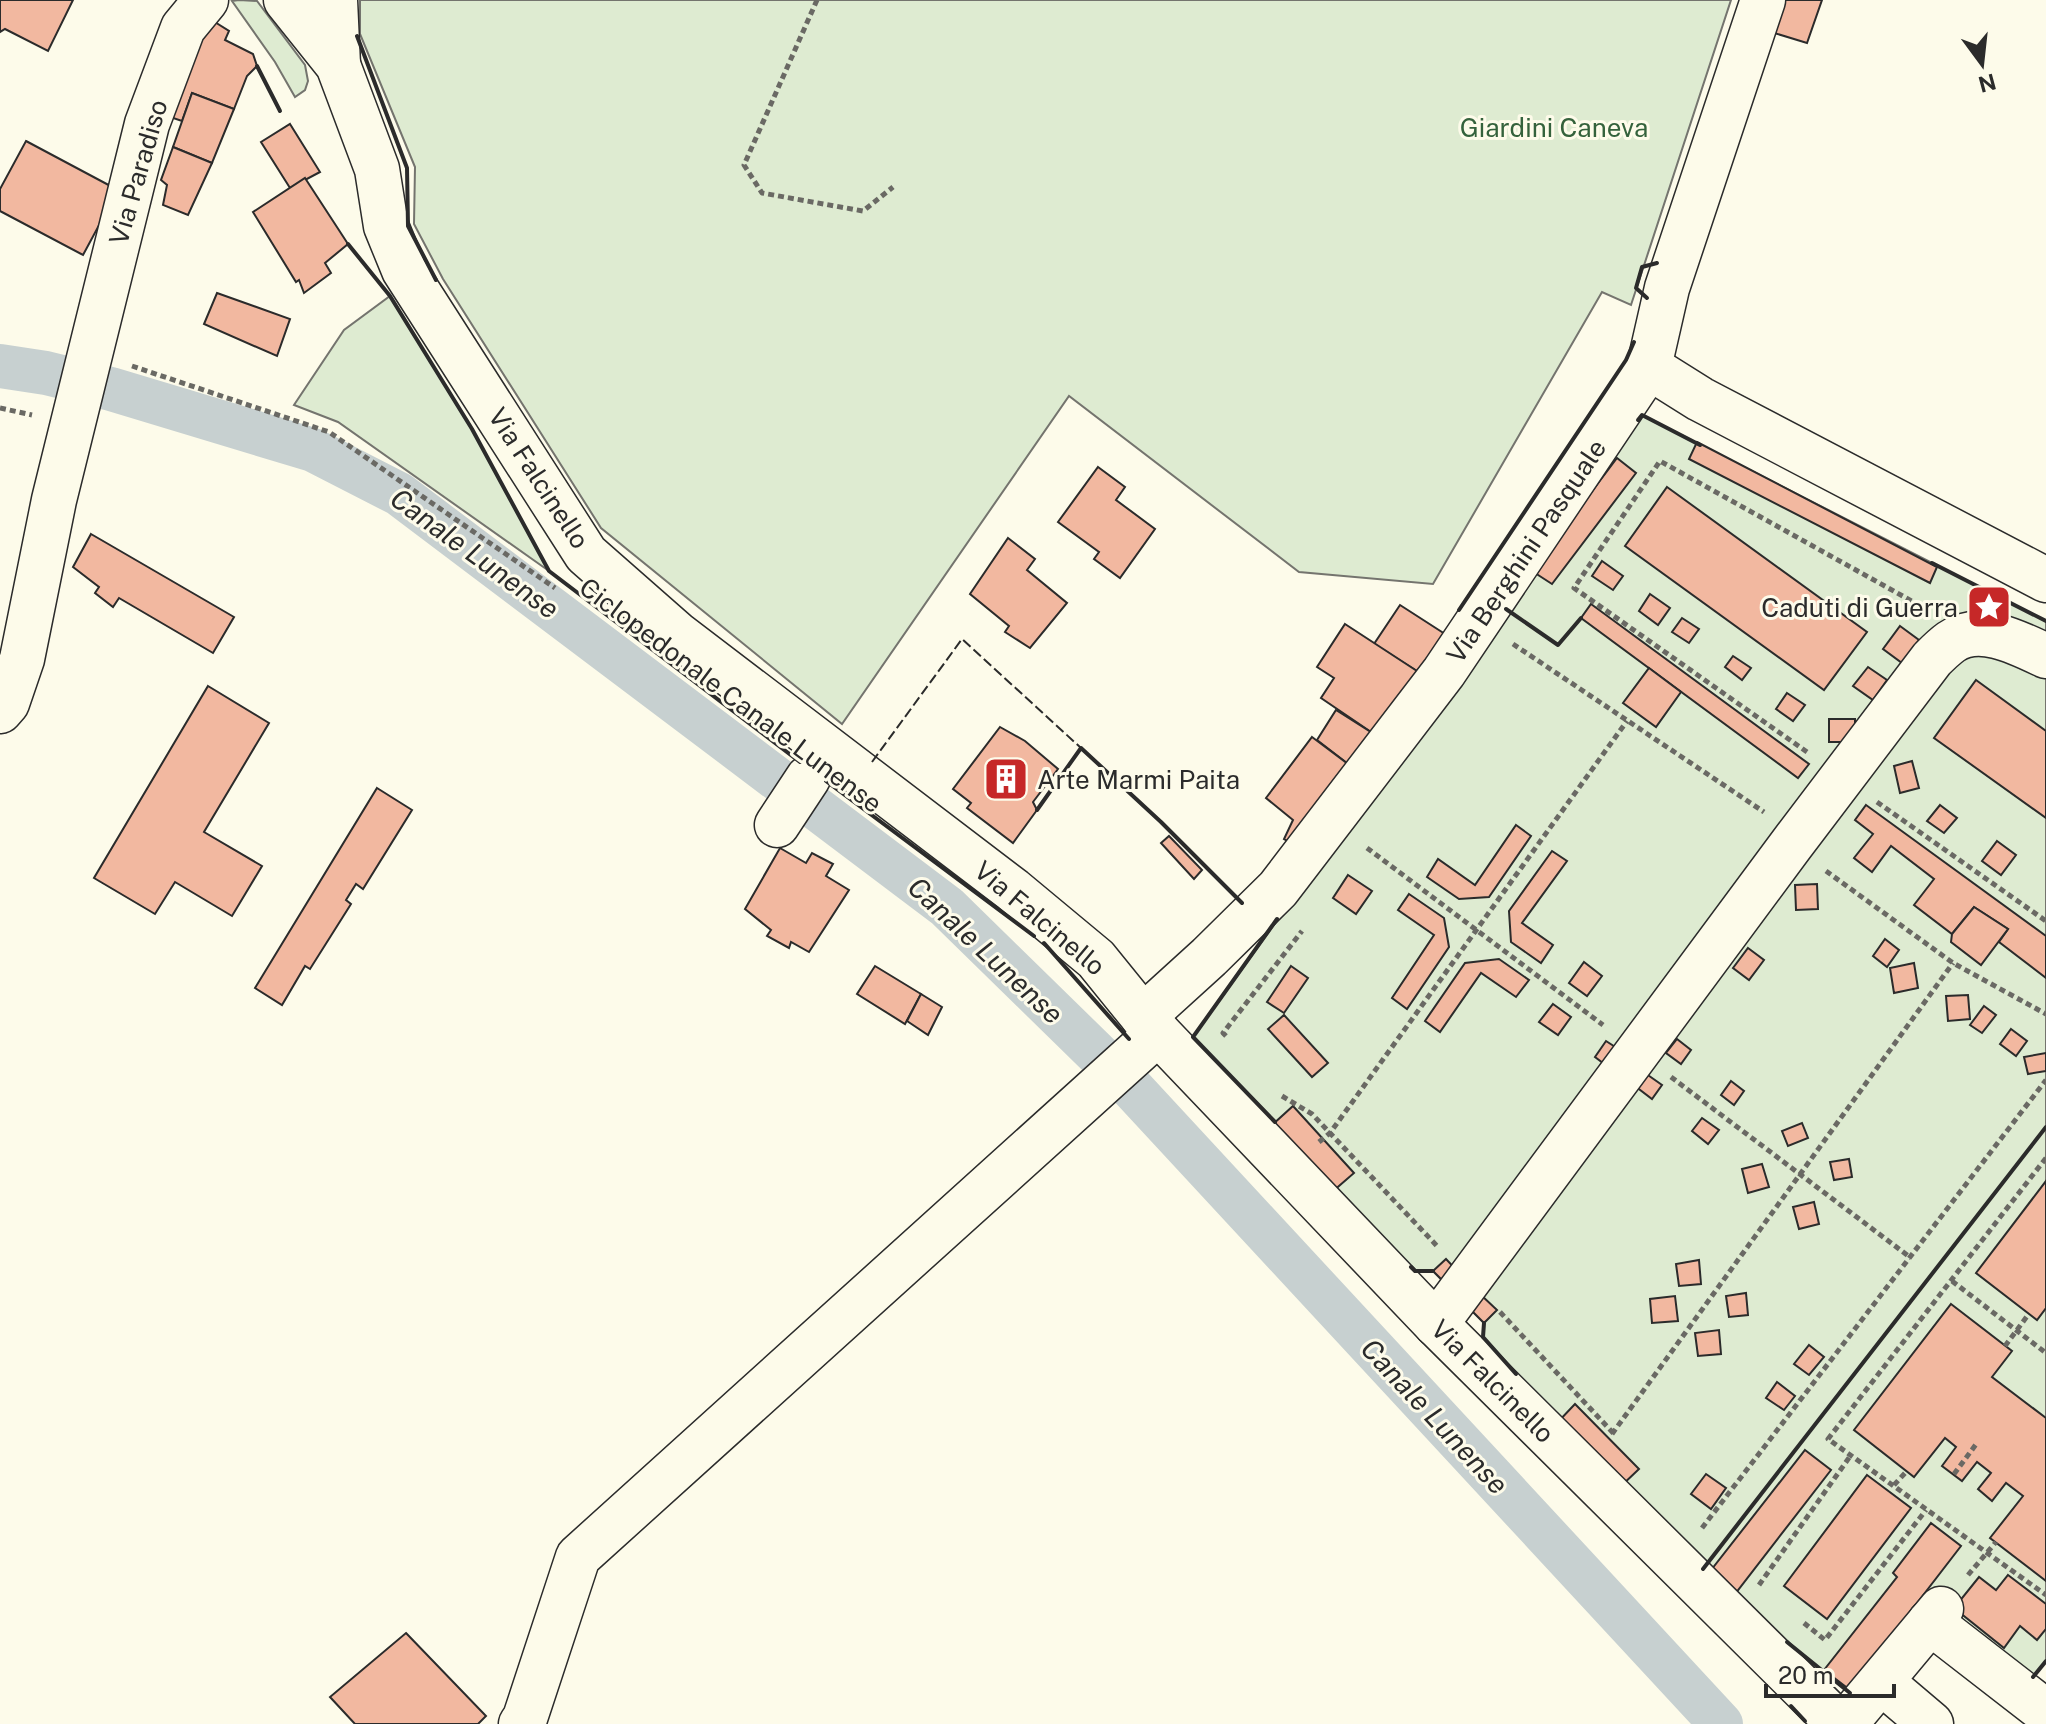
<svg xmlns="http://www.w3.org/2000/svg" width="2046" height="1724" font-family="'Public Sans',sans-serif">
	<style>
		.green { fill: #deebd1; stroke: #74746e; stroke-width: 2 }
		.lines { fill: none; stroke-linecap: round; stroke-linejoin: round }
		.canal { stroke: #c7d0d0; stroke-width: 44 }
		.building { fill: #f2b8a0; stroke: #2b2b2b; stroke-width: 2 }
		.minor-casing { stroke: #2b2b2b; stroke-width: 47 }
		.path { stroke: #6a6964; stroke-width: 5; stroke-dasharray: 6 4; stroke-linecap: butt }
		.minor { stroke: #fdfbea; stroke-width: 44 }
		.fence { stroke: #2b2b2b; stroke-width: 2; stroke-dasharray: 10 4; stroke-linecap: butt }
		.wall { stroke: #2b2b2b; stroke-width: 4 }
		.labels { text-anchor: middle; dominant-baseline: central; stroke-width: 6; stroke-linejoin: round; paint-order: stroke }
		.park-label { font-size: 26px; fill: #34623c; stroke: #fdfbea }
		.street-label { font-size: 26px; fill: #2b2b2b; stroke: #fdfbea }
		.poi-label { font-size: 26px; fill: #2b2b2b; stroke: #fdfbea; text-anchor: end }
		.water-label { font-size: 28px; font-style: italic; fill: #2b2b2b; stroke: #fdfbea }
	</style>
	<rect width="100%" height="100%" fill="#fdfbea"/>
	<g class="green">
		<path d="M239 0 257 1 305 65 308 81 305 90 295 97 275 62 232 1Z"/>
		<path d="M360 0H1731L1631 305 1602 292 1433 584 1299 572 1069 396 842 724 601 528 443 279 414 224 415 167 360 34Z"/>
		<path d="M390 296 472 429 549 571 338 422 294 405 344 330Z"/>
		<path d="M1642 415 2046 621V1661L2032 1679 1941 1609 1852 1695 1701 1572 1483 1337 1484 1323 1433 1271H1415L1271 1126 1275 1121 1193 1037Z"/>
	</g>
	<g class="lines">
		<path class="canal" d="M0 366 46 373 111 389 313 450 399 494 947 907 1130 1086 1721 1724"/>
	</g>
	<g class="building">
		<path d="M0 0H73L48 51 5 29 0 32Z"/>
		<path d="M1781 0H1822L1807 43 1771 32Z"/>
		<path d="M210 19 229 31 225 40 253 54 257 66 247 76 234 109 192 93 182 121 167 116Z"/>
		<path d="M192 93 234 109 212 163 173 147Z"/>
		<path d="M290 124 320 172 290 188 261 142Z"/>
		<path d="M26 141 118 190 83 255 0 211V189Z"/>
		<path d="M173 147 212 163 188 215 163 205 167 185 161 180Z"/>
		<path d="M305 178 348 244 325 263 331 273 304 293 299 280 296 282 253 212Z"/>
		<path d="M217 293 290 319 277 356 204 324Z"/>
		<path d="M1697 442 1937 567 1930 583 1689 459Z"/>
		<path d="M1617 458 1636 473 1552 584 1532 571Z"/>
		<path d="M1098 467 1125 487 1116 500 1155 529 1120 578 1094 559 1099 552 1058 522Z"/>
		<path d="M1667 487 1867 632 1824 690 1625 546Z"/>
		<path d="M91 534 234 617 213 653 119 598 113 607 95 593 99 587 73 567Z"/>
		<path d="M1008 538 1035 559 1027 570 1067 603 1030 648 1005 632 1009 626 970 594Z"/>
		<path d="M1602 561 1623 576 1613 590 1592 576Z"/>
		<path d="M1650 594 1670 608 1658 625 1639 611Z"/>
		<path d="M1591 604 1809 764 1798 778 1581 618Z"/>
		<path d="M1400 605 1445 634 1420 673 1374 644Z"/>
		<path d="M1682 618 1699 629 1689 643 1672 632Z"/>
		<path d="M1345 624 1420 673 1377 736 1321 698 1334 678 1317 667Z"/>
		<path d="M1900 626 1919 640 1902 663 1883 649Z"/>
		<path d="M1733 656 1751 668 1742 680 1725 667Z"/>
		<path d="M1868 667 1887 680 1873 700 1853 686Z"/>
		<path d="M1649 668 1681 692 1656 727 1623 703Z"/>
		<path d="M1976 680 2046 731V818L1934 738Z"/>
		<path d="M208 686 269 723 204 832 262 866 232 916 175 882 155 914 94 878Z"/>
		<path d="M1787 693 1805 705 1793 721 1776 709Z"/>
		<path d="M1336 710 1377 736 1352 767 1317 740Z"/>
		<rect x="1829" y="719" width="26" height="23"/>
		<path d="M1000 727 1025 741 1058 769 1033 802 1037 810 1013 843 967 808 971 803 953 789Z"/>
		<path d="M1312 737 1352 767 1293 844 1284 839 1293 820 1266 798Z"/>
		<path d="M1912 761 1919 788 1900 793 1894 766Z"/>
		<path d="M377 788 412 810 363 889 356 884 346 900 351 904 310 969 305 966 282 1005 255 988Z"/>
		<path d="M1866 805 2046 936V978L1999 942 2008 929 1974 907 1952 934 1914 905 1934 879 1891 846 1872 872 1854 858 1873 834 1855 820Z"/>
		<path d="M1940 805 1957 818 1944 833 1927 821Z"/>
		<path d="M1516 825 1531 836 1489 897 1459 899 1427 877 1438 859 1475 885Z"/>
		<path d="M1169 836 1202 870 1194 879 1161 843Z"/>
		<path d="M1997 841 2016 855 2001 875 1982 861Z"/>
		<path d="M780 848 806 863 812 853 833 864 826 876 849 890 809 952 791 942 789 948 767 936 771 930 745 909Z"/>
		<path d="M1552 851 1567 861 1522 923 1553 945 1541 963 1511 942 1509 911Z"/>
		<path d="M1348 875 1372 891 1356 914 1333 898Z"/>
		<path d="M1817 884 1818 909 1796 910 1795 885Z"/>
		<path d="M1409 894 1444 918 1449 947 1407 1009 1392 998 1434 935 1398 910Z"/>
		<path d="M1974 907 2008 929 1981 965 1951 942 1952 934Z"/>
		<path d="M1885 939 1899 950 1887 967 1873 956Z"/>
		<path d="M1748 948 1764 960 1749 980 1733 968Z"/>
		<path d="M1499 959 1529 980 1516 997 1481 973 1440 1032 1425 1021 1465 963Z"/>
		<path d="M1584 962 1602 976 1587 996 1569 983Z"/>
		<path d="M1914 963 1918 988 1894 993 1890 968Z"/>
		<path d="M875 966 921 994 905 1024 857 994Z"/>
		<path d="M1291 966 1308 978 1284 1013 1267 1002Z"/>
		<path d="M921 994 942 1007 928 1035 907 1021Z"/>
		<path d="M1968 995 1970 1019 1948 1021 1946 996Z"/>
		<path d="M1553 1004 1571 1017 1558 1035 1539 1022Z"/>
		<path d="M1984 1006 1996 1015 1982 1033 1970 1025Z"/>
		<path d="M1284 1015 1328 1063 1312 1077 1268 1029Z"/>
		<path d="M2011 1029 2027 1041 2016 1056 2000 1044Z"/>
		<path d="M1677 1039 1691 1050 1681 1064 1666 1053Z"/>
		<path d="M1606 1041 1623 1052 1611 1069 1595 1057Z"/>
		<path d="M2046 1053V1071L2028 1074 2024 1057Z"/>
		<path d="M1645 1073 1662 1085 1652 1099 1635 1086Z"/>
		<path d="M1731 1081 1744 1091 1734 1105 1721 1095Z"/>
		<path d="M1293 1106 1354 1173 1332 1192 1271 1126Z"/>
		<path d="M1702 1118 1719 1130 1708 1144 1692 1131Z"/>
		<path d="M1802 1123 1808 1138 1788 1146 1782 1131Z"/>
		<path d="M1849 1159 1852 1177 1834 1180 1830 1162Z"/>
		<path d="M1762 1164 1769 1187 1748 1193 1742 1169Z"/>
		<path d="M2046 1181V1308L2037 1320 1976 1273Z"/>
		<path d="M1814 1202 1819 1224 1799 1229 1793 1207Z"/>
		<path d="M1446 1259 1462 1276 1450 1288 1433 1271Z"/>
		<path d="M1699 1260 1701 1284 1679 1286 1676 1264Z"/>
		<path d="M1746 1293 1748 1315 1729 1317 1726 1296Z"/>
		<path d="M1480 1294 1497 1310 1484 1323 1467 1306Z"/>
		<path d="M1675 1296 1678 1321 1652 1323 1650 1299Z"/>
		<path d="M1951 1304 2012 1351 1992 1377 2046 1418V1581L1990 1538 2023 1496 2006 1483 1992 1501 1978 1489 1991 1473 1977 1462 1962 1481 1942 1466 1956 1447 1945 1438 1914 1477 1854 1430Z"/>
		<path d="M1719 1330 1721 1354 1698 1356 1695 1333Z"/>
		<path d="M1809 1345 1824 1357 1809 1375 1794 1364Z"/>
		<path d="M1777 1382 1795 1396 1784 1410 1766 1398Z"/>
		<path d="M1575 1404 1639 1469 1619 1488 1556 1424Z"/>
		<path d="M1805 1450 1831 1470 1735 1594 1708 1574Z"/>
		<path d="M1706 1474 1726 1488 1711 1509 1691 1494Z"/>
		<path d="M1867 1475 1911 1508 1827 1619 1784 1586Z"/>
		<path d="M1931 1523 1961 1546 1850 1690 1824 1670 1897 1577 1893 1573Z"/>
		<path d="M2008 1575 2046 1604V1629L2037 1640 2020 1626 2004 1648 1954 1608 1979 1577 1996 1590Z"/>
		<path d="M406 1633 486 1716 478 1724H355L330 1697Z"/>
	</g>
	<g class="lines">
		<g class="minor-casing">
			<g id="minor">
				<path d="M286 0 338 65 377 169 386 226 404 270 586 554 677 634 1013 890 1096 959 1143 1017 1436 1324 1839 1724"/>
				<path d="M335 0 338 65"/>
				<path d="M1649 367 1700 399 2046 580"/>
				<path d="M0 711 7 703 22 659 54 500 147 124 183 28 206 0"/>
				<path d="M777 825 808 778"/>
				<path d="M1143 1017 1209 957 1278 889 1444 672 1649 367 1667 288 1763 0"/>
				<path d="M1436 1324 1791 845 1932 659C1938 653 1944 647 1951 642 1979 622 2019 643 2046 656"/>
				<path d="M1930 1622 2046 1712"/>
				<path d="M1898 1696 1931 1724"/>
				<path d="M521 1724 525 1718 578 1557 1158 1033"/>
				<path d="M1845 1724 1941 1609"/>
			</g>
		</g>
		<g class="path">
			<path d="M817 0 744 165 762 193 863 211 893 187"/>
			<path d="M132 366 329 432 555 588"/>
			<path d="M0 408 32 415"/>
			<path d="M1513 644 1764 812"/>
			<path d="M1807 752 1574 588 1660 461 1926 609"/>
			<path d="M1877 802 2046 921"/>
			<path d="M1367 848 1603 1025"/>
			<path d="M1826 871 1953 963 2046 1014"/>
			<path d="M1226 1036 1223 1033 1302 931"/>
			<path d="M1671 1077 1911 1258"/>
			<path d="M1282 1096 1312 1114 1438 1247"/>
			<path d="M1319 1142 1330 1133 1627 721"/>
			<path d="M2046 1158 1828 1439 2046 1595"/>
			<path d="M1952 1281 2046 1353"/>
			<path d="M1500 1312 1616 1436"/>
			<path d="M2005 1346 2028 1315"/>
			<path d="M1612 1434 1953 963"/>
			<path d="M1954 1474 1977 1443"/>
			<path d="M1894 1485 1906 1472"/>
			<path d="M1702 1528 2046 1080"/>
			<path d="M1968 1575 1996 1542"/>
			<path d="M1759 1585 1851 1455"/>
			<path d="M1804 1623 1825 1640 1926 1510"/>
		</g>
		<use href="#minor" class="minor"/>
		<path class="fence" d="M872 762 962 639 1081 748"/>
		<g class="wall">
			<path d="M357 36 407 168 408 226 436 280"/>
			<path d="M257 66 280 111"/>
			<path d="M348 244 390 296 472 429 549 571 800 762"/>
			<path d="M1647 298 1636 288 1642 267 1657 263"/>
			<path d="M1638 420 1642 415 1700 445"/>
			<path d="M1932 563 2046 621"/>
			<path d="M1506 609 1558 645 1581 618"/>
			<path d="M1459 610 1626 360 1634 342"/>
			<path d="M826 781 1034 936"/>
			<path d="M1037 810 1081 748 1161 822 1242 903"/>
			<path d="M1044 943 1129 1039"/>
			<path d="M1275 1122 1193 1037 1277 919"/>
			<path d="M1411 1267 1415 1271H1433"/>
			<path d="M1484 1323 1483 1337 1516 1374"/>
			<path d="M1703 1569 2046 1127"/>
			<path d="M1787 1642 1850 1693"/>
			<path d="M2033 1677 2046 1661"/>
			<path d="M1791 1706 1805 1721"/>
		</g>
	</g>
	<defs>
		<g id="sight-square" transform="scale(2.3)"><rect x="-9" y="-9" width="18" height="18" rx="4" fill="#c62828" stroke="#fdfbea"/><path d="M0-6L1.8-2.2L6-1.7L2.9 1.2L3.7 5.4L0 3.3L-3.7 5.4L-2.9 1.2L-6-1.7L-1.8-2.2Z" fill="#fff"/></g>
		<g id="building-square" transform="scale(2.3)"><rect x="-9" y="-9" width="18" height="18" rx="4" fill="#c62828" stroke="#fdfbea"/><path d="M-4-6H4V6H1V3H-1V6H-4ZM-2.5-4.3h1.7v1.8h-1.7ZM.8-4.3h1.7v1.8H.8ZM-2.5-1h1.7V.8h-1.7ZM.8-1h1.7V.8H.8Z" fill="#fff"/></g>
	</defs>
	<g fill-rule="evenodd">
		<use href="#sight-square" x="1989" y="607"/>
		<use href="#building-square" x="1006" y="779"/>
	</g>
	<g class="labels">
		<g class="park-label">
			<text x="1554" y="127">Giardini Caneva</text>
		</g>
		<g class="street-label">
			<text transform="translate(138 172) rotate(-74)">Via Paradiso</text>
			<text transform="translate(539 478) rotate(57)">Via Falcinello</text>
			<text transform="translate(1526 551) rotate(-56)">Via Berghini Pasquale</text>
			<text transform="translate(731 695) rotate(37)">Ciclopedonale Canale Lunense</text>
			<text transform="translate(1040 918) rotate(40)">Via Falcinello</text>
			<text transform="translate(1493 1381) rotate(45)">Via Falcinello</text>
		</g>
		<g class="poi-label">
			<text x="1958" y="607">Caduti di Guerra</text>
			<text x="1037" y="779" text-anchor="start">Arte Marmi Paita</text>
		</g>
		<g class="water-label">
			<text transform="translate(475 553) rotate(36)">Canale Lunense</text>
			<text transform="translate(986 950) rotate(43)">Canale Lunense</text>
			<text transform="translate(1435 1416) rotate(47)">Canale Lunense</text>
		</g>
	</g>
	<g transform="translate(1982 64) rotate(165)" stroke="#fdfbea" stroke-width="6" paint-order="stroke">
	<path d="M0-6L14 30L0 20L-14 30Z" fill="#2b2b2b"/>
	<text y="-12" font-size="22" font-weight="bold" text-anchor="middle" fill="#2b2b2b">N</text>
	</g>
	<path d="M1766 1684v12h128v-12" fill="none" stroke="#2b2b2b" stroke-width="4"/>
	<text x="1778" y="1684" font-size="24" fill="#2b2b2b" stroke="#fdfbea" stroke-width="6" paint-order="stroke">20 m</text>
</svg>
